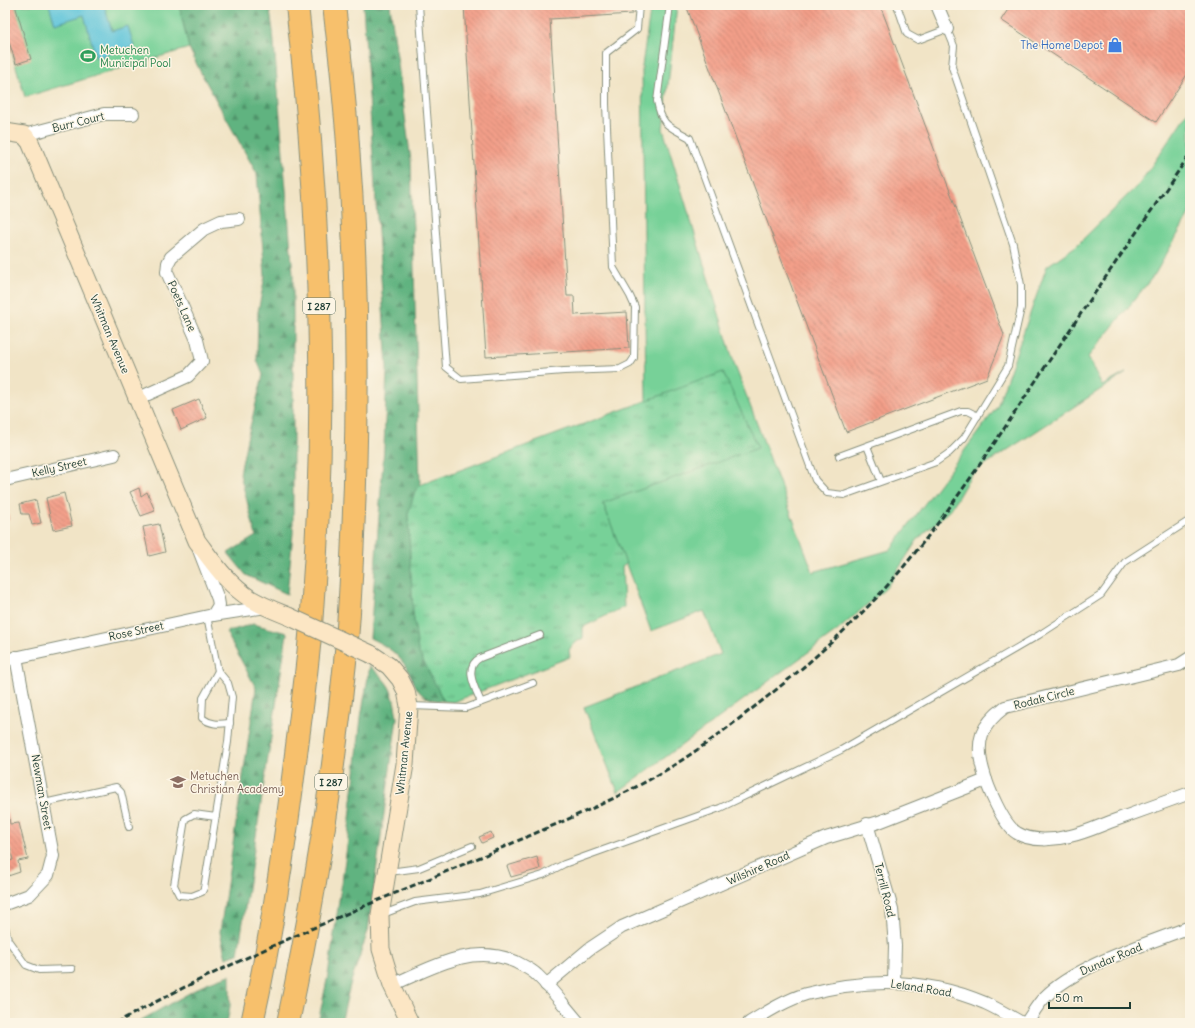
<svg xmlns="http://www.w3.org/2000/svg" width="1195" height="1028" font-family="Delius,sans-serif">
	<style>
		.grass { fill: #77d198; stroke: #4b8766 }
		.forest { fill: url(#forest-firs); stroke: #40785a }
		.park { fill: url(#park-tufts); stroke: #4b8766 }
		.water { fill: #5dc4da; stroke: #3e8087 }
		.building { fill: url(#building-back-hatch) }
		.lines { fill: none; stroke-linecap: round; stroke-linejoin: round }
		.lane-casing { stroke: #88907d; stroke-width: 8 }
		.street-casing { stroke: #88907d; stroke-width: 14 }
		.secondary-casing { stroke: #88907d; stroke-width: 19 }
		.highway-casing { stroke: #88907d; stroke-width: 24 }
		.lane { stroke: #fff; stroke-width: 6 }
		.street { stroke: #fff; stroke-width: 12 }
		.secondary { stroke: #fce6c4; stroke-width: 17 }
		.highway { stroke: #f7c06c; stroke-width: 22 }
		.rail { stroke: #1f3d34; stroke-width: 3; stroke-dasharray: 6 3; stroke-linecap: butt }
		.secondary-bridge-casing { stroke: #88907d; stroke-width: 19; stroke-linecap: butt }
		.secondary-bridge { stroke: #fce6c4; stroke-width: 17 }
		.labels { text-anchor: middle; dominant-baseline: central; stroke-width: 3; stroke-linejoin: round; paint-order: stroke }
		.shield { fill: #fcf5e5; stroke: #617469; stroke-width: 1 }
		.shield-label { font-size: 10px; font-weight: bold; fill: #1f3d34 }
		.shop-label { font-size: 11px; fill: #366cbe; stroke: #fcf5e5; text-anchor: end }
		.leisure-label { font-size: 11px; fill: #27864d; stroke: #fcf5e5; text-anchor: start }
		.street-label { font-size: 11px; fill: #1f3d34; stroke: #fcf5e5 }
		.education-label { font-size: 11px; fill: #785e54; stroke: #fcf5e5; text-anchor: start }
	</style>
	<defs>
		<pattern id="forest-firs" width="22" height="20" patternUnits="userSpaceOnUse"><rect width="22" height="20" fill="#61b380"/><path d="M5 1l3.5 6h-7zM16 11l3.5 6h-7z" fill="#4f936a"/></pattern>
		<pattern id="park-tufts" width="24" height="20" patternUnits="userSpaceOnUse"><rect width="24" height="20" fill="#77d198"/><path d="M3 7l-1-3M5 7V3M7 7l1-3M15 17l-1-3M17 17v-4M19 17l1-3" fill="none" stroke="#61ab7d"/></pattern>
		<pattern id="building-back-hatch" width="6" height="6" patternUnits="userSpaceOnUse"><rect width="6" height="6" fill="#f39f89"/><path d="M-1 5l2 2M0 0l6 6M5-1l2 2" fill="none" stroke="#c48371"/></pattern>
	</defs>
	<rect width="100%" height="100%" fill="#fcf5e5"/>
	<filter id="ink" filterUnits="userSpaceOnUse"><feTurbulence type="fractalNoise" baseFrequency=".025" numOctaves="2"/><feDisplacementMap in="SourceGraphic" scale="8" xChannelSelector="R" yChannelSelector="G"/><feConvolveMatrix kernelMatrix="1 2 1 2 8 2 1 2 1" color-interpolation-filters="sRGB"/></filter>
	<filter id="wash" filterUnits="userSpaceOnUse"><feTurbulence type="fractalNoise" baseFrequency=".012" numOctaves="4" result="noise"/><feDisplacementMap in="SourceGraphic" scale="16" xChannelSelector="R" yChannelSelector="G"/><feGaussianBlur stdDeviation="0.9" result="paint"/><feColorMatrix in="noise" values="0 0 0 0 0 0 0 0 0 0 0 0 0 0 0 0 0 1.4 0 .05"/><feComposite in="paint" operator="in"/></filter>
	<g filter="url(#wash)">
		<rect width="100%" height="100%" fill="#f1e4c6"/>
		<g class="grass">
			<path d="M5 5H179L189 48 25 97 5 29Z"/>
			<path d="M651 5H677L663 129 734 363 813 572 890 550 997 407 1047 266 1076 246 1140 183 1190 109V213L1155 274 1088 357 1102 386 1126 373 972 473 951 509 918 539 886 588 837 631 618 792 584 707 721 654 704 611 651 631 603 503 646 400 642 66Z"/>
		</g>
		<g class="forest">
			<path d="M179 5H269L273 31 293 275V533L287 594 246 575 228 553 256 536 240 474 247 439 263 375 257 360 258 312 265 276 257 174 200 71 189 48Z"/>
			<path d="M363 5H390L411 161 420 485 415 491 408 514 413 611 418 651 444 701C411 700 418 680 401 660 392 649 382 644 370 638L384 448 387 368Z"/>
			<path d="M253 624 287 633 238 954 226 958 220 932 256 688 226 632Z"/>
			<path d="M370 666C391 685 393 690 397 718L368 931 350 985 341 1023H318L328 975 347 847 361 717Z"/>
			<path d="M230 975V1006L227 1023H136L209 982Z"/>
		</g>
		<path class="park" d="M723 372 758 448 603 503 626 564 622 567 624 607 583 627V638L573 644 569 650 570 657 453 702 444 701 418 651 413 611 408 514 415 491 420 485Z"/>
		<path class="water" d="M49 5H104L112 31 128 26 134 46 96 58 84 15 55 24Z"/>
		<g id="blocks">
			<g class="building">
				<path d="M5 5H15L31 59 16 64 5 29Z"/>
				<path d="M464 5H632V14L550 19 567 296H574L575 315 627 312 629 348 486 357Z"/>
				<path d="M686 5H880L1004 335 987 378 846 432Z"/>
				<path d="M1011 5H1190V70L1156 122 1001 20Z"/>
				<path d="M199 399 207 418 181 430 173 410Z"/>
				<path d="M139 488 141 496 147 492 155 511 141 516 130 492Z"/>
				<path d="M64 493 72 526 53 530 46 498Z"/>
				<path d="M36 500 41 523 32 525 29 514H22L20 504Z"/>
				<path d="M7 506 9 520 5 521V507Z"/>
				<path d="M159 524 165 552 149 556 143 527Z"/>
				<path d="M8 812 10 824 19 823 28 859 18 861 20 872 5 877V862L13 860 5 827V813Z"/>
				<path d="M491 832 493 838 482 843 479 837Z"/>
				<path d="M537 857 540 869 511 877 507 866Z"/>
			</g>
		</g>
	</g>
	<g filter="url(#ink)">
		<use href="#blocks" fill-opacity="0" stroke="#88907d" stroke-width="1"/>
		<g class="lines">
			<g class="lane-casing">
				<g id="lane">
					<path d="M419 5 446 367 461 379 564 371 620 369 630 364 634 358 635 307 630 296 613 267 606 104V53L637 29 639 5"/>
					<path d="M670 5 657 101C662 127 669 126 690 138L815 480 827 493 844 495 936 462 949 453 964 438 1008 366 1021 308V285L1013 244 952 67 954 46 947 29 918 40 907 34 897 5"/>
					<path d="M867 446 881 481"/>
					<path d="M839 456 961 411H968L978 416"/>
					<path d="M207 616 218 671 228 683 232 697 228 742 204 888 202 892 192 896 179 895 174 885 185 819 194 814 216 817"/>
					<path d="M218 671 203 698 202 718C211 725 219 724 230 723"/>
					<path d="M481 702C475 688 463 667 480 658L540 635"/>
					<path d="M411 706 466 708 533 683"/>
					<path d="M44 803 116 787 121 792 129 827"/>
					<path d="M389 872 419 868 472 846"/>
					<path d="M383 914 415 902 480 894 543 875 564 864 720 808 841 750 1039 635 1101 595 1125 562 1190 520"/>
					<path d="M5 927 8 940 26 965 39 970 72 969"/>
				</g>
			</g>
			<g class="street-casing">
				<g id="street">
					<path d="M937 5 947 29"/>
					<path d="M24 135 104 114H133"/>
					<path d="M137 399 188 376 202 361 197 340 167 272 168 263 171 257 204 229 221 221 239 219"/>
					<path d="M5 480 114 455"/>
					<path d="M199 550 218 599 219 605 213 615"/>
					<path d="M1190 658 1179 665 1005 707C981 725 975 741 983 770 987 786 1003 825 1017 833 1031 842 1055 840 1070 836 1084 833 1097 827 1110 822 1137 812 1163 803 1190 793"/>
					<path d="M5 660 213 615 266 607"/>
					<path d="M867 824 892 909 895 946 894 981"/>
					<path d="M5 904 29 895 48 875 53 856 16 657"/>
					<path d="M392 985C433 967 472 943 516 962 523 966 531 969 537 975 552 989 565 1007 579 1023"/>
					<path d="M546 985 589 949 622 927 826 838 879 822 986 780"/>
					<path d="M749 1023C767 1012 786 1000 806 994 866 978 927 978 985 1003 998 1009 1010 1016 1022 1023"/>
					<path d="M1026 1023C1032 1015 1037 1005 1044 998 1076 965 1147 944 1190 927"/>
				</g>
			</g>
			<g class="secondary-casing">
				<g id="secondary">
					<path d="M5 132 24 135 30 142 197 541C213 562 228 585 251 599 263 606 276 611 288 616"/>
					<path d="M371 654 389 666 400 679 406 691 409 706 405 764 380 915 381 949 392 985 410 1023"/>
				</g>
			</g>
			<g class="highway-casing">
				<g id="highway">
					<path d="M252 1023C272 934 285 845 296 754 302 706 309 659 312 611 328 409 320 206 297 5"/>
					<path d="M288 1023C313 904 333 784 345 662 351 603 353 542 355 483 360 323 354 163 334 5"/>
				</g>
			</g>
			<use href="#lane" class="lane"/>
			<use href="#street" class="street"/>
			<use href="#secondary" class="secondary"/>
			<use href="#highway" class="highway"/>
			<path class="rail" d="M116 1023C241 954 375 903 506 846 558 823 612 802 661 773 692 755 721 733 749 711 805 668 860 620 905 565 961 497 1008 422 1057 349 1101 283 1146 219 1190 154"/>
			<g class="secondary-bridge-casing">
				<path id="secondary-bridge" d="M288 616 371 654"/>
			</g>
			<use href="#secondary-bridge" class="secondary-bridge"/>
		</g>
	</g>
	<defs>
		<g id="shop-bare" transform="scale(1.2)"><path d="M-5-2.5h2.3a2.7 3.5 0 0 1 5.4 0H5L5.5 6h-11ZM-1.5-2.5h3a1.5 2.3 0 0 0-3 0Z" fill="#3f7fe0" stroke="#fcf5e5" stroke-width="2.5" paint-order="stroke"/></g>
		<g id="stadium-bare" transform="scale(1.2)"><path d="M0-5a6.5 5 0 1 0 0 10a6.5 5 0 1 0 0-10ZM-3.5-1.8h7v3.6h-7Z" fill="#2e9e5b" stroke="#fcf5e5" stroke-width="2.5" paint-order="stroke"/></g>
		<g id="school-bare" transform="scale(1.2)"><path d="M0-5L7-2L0 1L-7-2ZM-4 1L0 2.5L4 1V4Q0 6-4 4Z" fill="#8d6e63" stroke="#fcf5e5" stroke-width="2.5" paint-order="stroke"/></g>
	</defs>
	<g fill-rule="evenodd">
		<use href="#shop-bare" x="1115" y="45"/>
		<use href="#stadium-bare" x="88" y="56"/>
		<use href="#school-bare" x="178" y="782"/>
	</g>
	<g class="labels">
		<g class="shield">
			<rect x="303" y="298" width="32" height="16" rx="3"/>
			<rect x="315" y="774" width="32" height="16" rx="3"/>
		</g>
		<g class="shield-label">
			<text x="319" y="306">I 287</text>
			<text x="331" y="782">I 287</text>
		</g>
		<g class="shop-label">
			<text x="1103" y="45">The Home Depot</text>
		</g>
		<g class="leisure-label">
			<text x="100" y="50">Metuchen<tspan x="100" dy="13">Municipal Pool</tspan></text>
		</g>
		<g class="street-label">
			<text transform="translate(78 122) rotate(-14)">Burr Court</text>
			<text transform="translate(182 306) rotate(66)">Poets Lane</text>
			<text transform="translate(110 334) rotate(67)">Whitman Avenue</text>
			<text transform="translate(59 467) rotate(-13)">Kelly Street</text>
			<text transform="translate(136 631) rotate(-12)">Rose Street</text>
			<text transform="translate(1044 698) rotate(-14)">Rodak Circle</text>
			<text transform="translate(404 753) rotate(-84)">Whitman Avenue</text>
			<text transform="translate(42 792) rotate(80)">Newman Street</text>
			<text transform="translate(758 868) rotate(-24)">Wilshire Road</text>
			<text transform="translate(885 890) rotate(76)">Terrill Road</text>
			<text transform="translate(1111 959) rotate(-23)">Dundar Road</text>
			<text transform="translate(921 988) rotate(9)">Leland Road</text>
		</g>
		<g class="education-label">
			<text x="190" y="776">Metuchen<tspan x="190" dy="13">Christian Academy</tspan></text>
		</g>
	</g>
	<rect width="1195" height="1028" fill="none" stroke="#fcf5e5" stroke-width="20"/>
	<path d="M1049 1002v6h81v-6" fill="none" stroke="#1f3d34" stroke-width="2"/>
	<text x="1055" y="1002" font-size="12" fill="#1f3d34" stroke="#fcf5e5" stroke-width="3" paint-order="stroke">50 m</text>
</svg>
